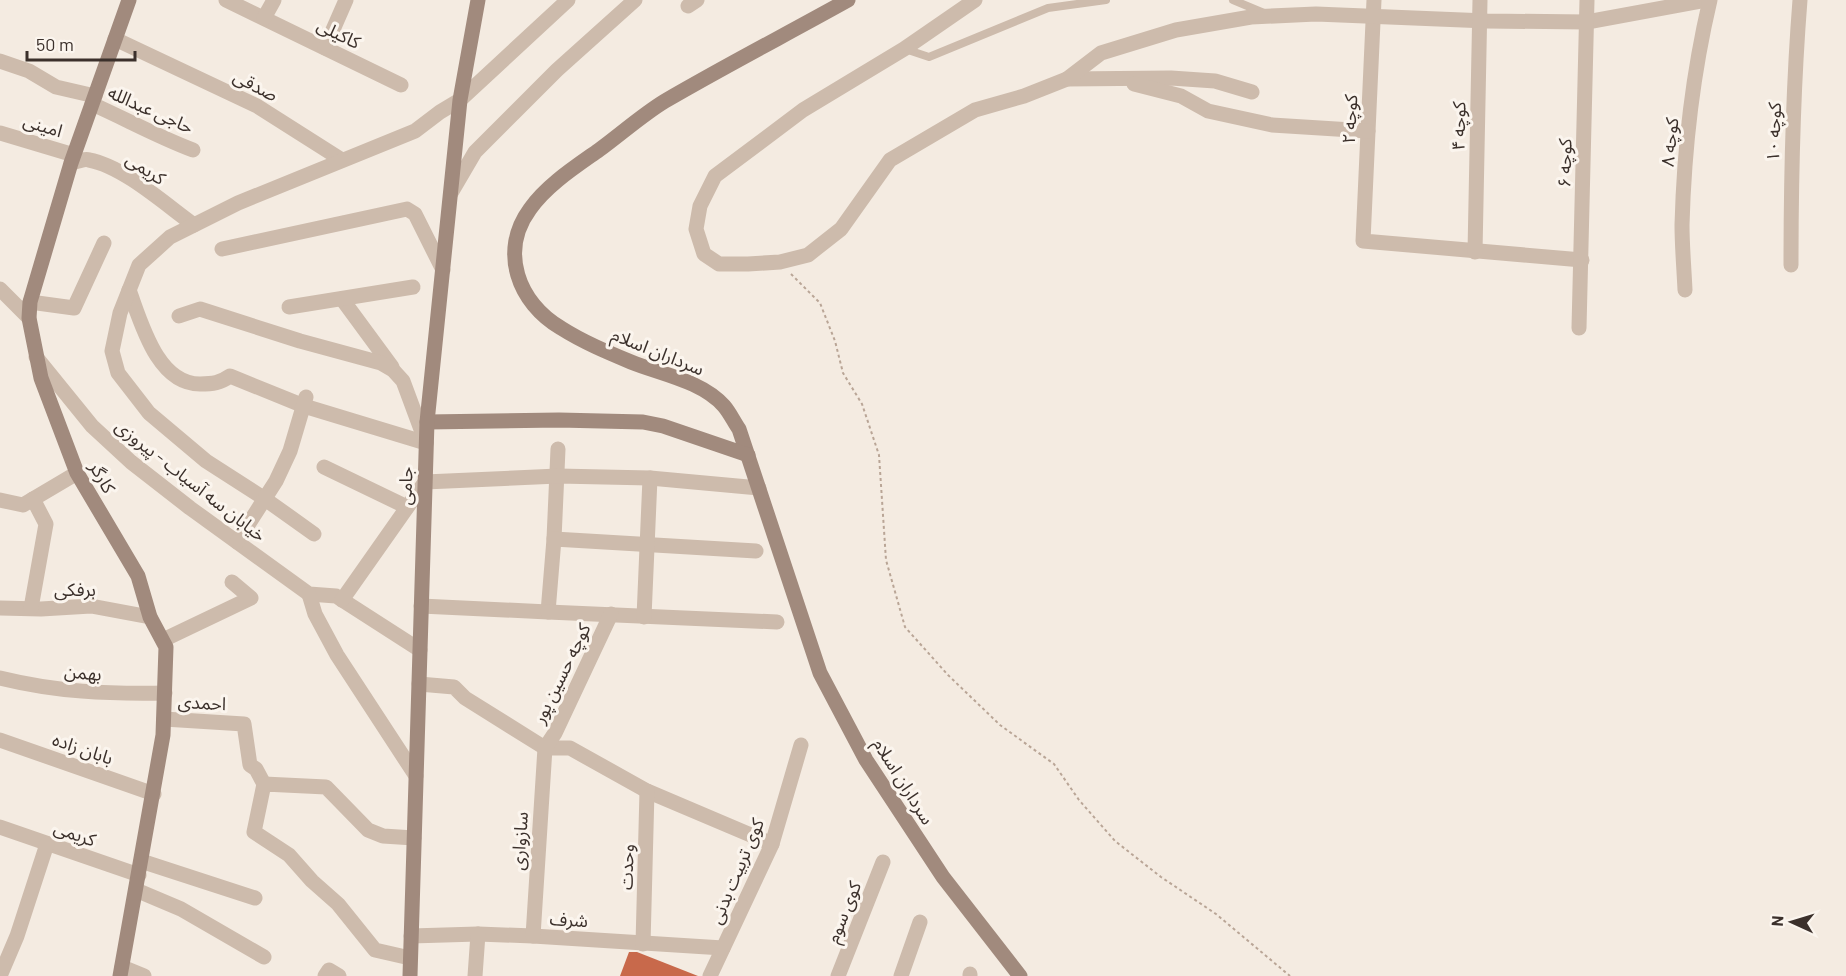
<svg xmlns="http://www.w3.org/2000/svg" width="1846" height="976" font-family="Barlow,'Noto Sans Arabic',sans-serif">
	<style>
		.building { fill: #c8694b }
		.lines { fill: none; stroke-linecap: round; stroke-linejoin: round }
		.path { stroke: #b9a596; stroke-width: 2; stroke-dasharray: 3 3; stroke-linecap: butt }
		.lane { stroke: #cdbbac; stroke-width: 8 }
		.street { stroke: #cdbbac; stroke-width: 15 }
		.secondary { stroke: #a18a7d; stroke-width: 15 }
		.labels { text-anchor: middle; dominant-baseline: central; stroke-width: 6; stroke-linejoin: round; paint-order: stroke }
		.street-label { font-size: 18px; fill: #3b302b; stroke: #fbf5ee }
	</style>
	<rect width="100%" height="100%" fill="#f4ebe1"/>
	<path class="building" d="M629 952H637L698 976H620Z"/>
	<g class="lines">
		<path class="path" d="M791 274 820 303 835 341 843 373 862 404 879 455 886 560 905 627 948 675 1000 725 1054 764 1079 800 1115 841 1161 877 1216 914 1290 976"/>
		<g class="lane">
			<path d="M1233 0 1264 13"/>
			<path d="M905 49 929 57 1048 8 1106 0"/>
		</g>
		<g class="street">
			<path d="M226 0 401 85"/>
			<path d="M975 0 904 49 803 110 715 176 700 206 696 229 704 254 719 264H748L780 262 808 255 841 229 890 160 975 110 1024 96 1067 79 1171 78 1215 81 1252 92"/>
			<path d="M1374 0 1363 241 1582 260"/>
			<path d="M688 6 697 0"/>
			<path d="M264 18 274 0"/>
			<path d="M115 39 257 106 342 160"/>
			<path d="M325 48 346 0"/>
			<path d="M0 61 29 71 56 87 95 96"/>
			<path d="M1067 79 1101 53 1176 30 1251 17 1316 14 1487 21 1587 22 1706 0"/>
			<path d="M1134 84 1181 96 1208 111 1272 125 1368 131"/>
			<path d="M92 104C126 119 158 137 193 150"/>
			<path d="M0 133 74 155"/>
			<path d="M71 163C77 162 84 158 89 160 123 166 166 205 194 225"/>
			<path d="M451 193 475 152 557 70 635 0"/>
			<path d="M222 249 407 209 415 214 443 270"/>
			<path d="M1475 252 1480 0"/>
			<path d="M1791 265C1791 176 1793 88 1800 0"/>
			<path d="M0 289 29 318"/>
			<path d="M129 290C141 322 157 384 200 384 213 384 220 383 230 376L304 406 426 443"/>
			<path d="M1685 290C1684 268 1682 246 1682 225 1684 151 1693 72 1710 0"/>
			<path d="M342 299 392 367"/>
			<path d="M30 302 74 308 104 243"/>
			<path d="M289 307 413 287"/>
			<path d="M179 316 200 309 300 341 381 363 393 370 403 381 426 443"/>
			<path d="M1579 328 1587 0"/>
			<path d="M36 357 92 426 131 462 190 508 309 594 336 596 420 650"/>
			<path d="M324 467 407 507"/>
			<path d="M0 500 23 505 77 473"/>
			<path d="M314 534 265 499 206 461 149 413 118 373 112 351 120 313 139 265 170 237 238 203 415 131 440 112 460 100 568 0"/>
			<path d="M554 539 558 449"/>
			<path d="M237 542 276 481 290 451 306 397"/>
			<path d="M309 594 315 614 337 655 416 776"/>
			<path d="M342 600 425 482 558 476 650 478"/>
			<path d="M421 606 548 612 554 539 756 551"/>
			<path d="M0 608 41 609 91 606 150 617"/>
			<path d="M31 608 46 524 33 499"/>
			<path d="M548 612 777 622"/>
			<path d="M644 617 650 478 759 488"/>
			<path d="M163 640 251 598 232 582"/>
			<path d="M0 678C57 692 107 694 165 693"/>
			<path d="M419 684 454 687 465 698 545 748H570L647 791 772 844"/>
			<path d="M164 719 244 724 250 765 256 769 264 784"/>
			<path d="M0 740 154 794"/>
			<path d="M0 827 139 875"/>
			<path d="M141 861 255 898"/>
			<path d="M136 890 181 909 264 957"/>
			<path d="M411 936 478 934 533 936 723 948"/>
			<path d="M533 936 545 748 555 733 611 614"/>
			<path d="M643 944 647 791"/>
			<path d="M410 958 375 950 338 904 312 881 289 855 254 832 264 784 326 787 368 830 383 836 414 838"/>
			<path d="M122 967 144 976"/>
			<path d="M0 976 17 936 47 844"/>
			<path d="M325 976 329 970 339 976"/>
			<path d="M475 976 478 934"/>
			<path d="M710 976 772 844 801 745"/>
			<path d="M838 976 883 862"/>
			<path d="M901 976 920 922"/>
			<path d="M970 976V974"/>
		</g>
		<g class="secondary">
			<path d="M848 0C787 34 725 66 665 101 642 115 621 134 599 150 575 167 547 185 530 209 499 251 518 303 561 328 583 342 607 352 631 362 661 374 702 381 724 406 730 413 734 422 739 429L820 673 866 760 943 877 1020 976"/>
			<path d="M427 422 559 420 643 422 663 426 748 455"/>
			<path d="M120 976 163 735 166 647 150 617 138 576 77 473 41 378 29 318 30 302 71 163 129 0"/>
			<path d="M410 976 427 422 460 100 478 0"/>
		</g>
	</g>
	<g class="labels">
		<g class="street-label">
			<text transform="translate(339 33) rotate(26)">کاکیلی</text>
			<text transform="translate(256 85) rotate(27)">صدقی</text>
			<text transform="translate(151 109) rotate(24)">حاجی عبدالله</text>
			<text transform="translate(1349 119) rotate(-87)">کوچه ۲</text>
			<text transform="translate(43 125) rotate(17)">امینی</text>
			<text transform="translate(1458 126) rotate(-89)">کوچه ۴</text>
			<text transform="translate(1773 132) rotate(-88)">کوچه ۱۰</text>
			<text transform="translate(1669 142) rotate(-84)">کوچه ۸</text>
			<text transform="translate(1564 163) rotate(-89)">کوچه ۶</text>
			<text transform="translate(146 168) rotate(33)">کریمی</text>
			<text transform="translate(658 351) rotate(22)">سرداران اسلام</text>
			<text transform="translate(103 477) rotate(61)">کارگر</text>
			<text transform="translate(191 480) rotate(38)">خیابان سه آسیاب - پیروزی</text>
			<text transform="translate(405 486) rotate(-88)">جامی</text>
			<text x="75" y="589">برفکی</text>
			<text transform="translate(83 672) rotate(5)">بهمن</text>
			<text transform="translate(561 673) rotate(-64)">کوچه حسین پور</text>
			<text transform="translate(202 702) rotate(3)">احمدی</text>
			<text transform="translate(83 748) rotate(19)">بابان زاده</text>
			<text transform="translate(904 781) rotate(58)">سرداران اسلام</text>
			<text transform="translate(75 833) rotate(19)">کریمی</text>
			<text transform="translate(519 841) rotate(-86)">سازواری</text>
			<text transform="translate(626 867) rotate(-88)">وحدت</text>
			<text transform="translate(736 871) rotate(-67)">کوی تربیت بدنی</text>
			<text transform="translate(843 912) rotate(-68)">کوی سوم</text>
			<text transform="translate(569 919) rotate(4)">شرف</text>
		</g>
	</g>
	<g transform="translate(1792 922) rotate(274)" stroke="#fbf5ee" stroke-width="4.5" paint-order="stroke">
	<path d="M0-4.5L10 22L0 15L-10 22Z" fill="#3b302b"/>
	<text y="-9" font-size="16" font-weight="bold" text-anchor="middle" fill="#3b302b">N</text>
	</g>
	<path d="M27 51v9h108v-9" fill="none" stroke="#3b302b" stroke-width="3"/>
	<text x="36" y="51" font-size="18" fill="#3b302b" stroke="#fbf5ee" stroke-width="4.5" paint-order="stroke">50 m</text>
</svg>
